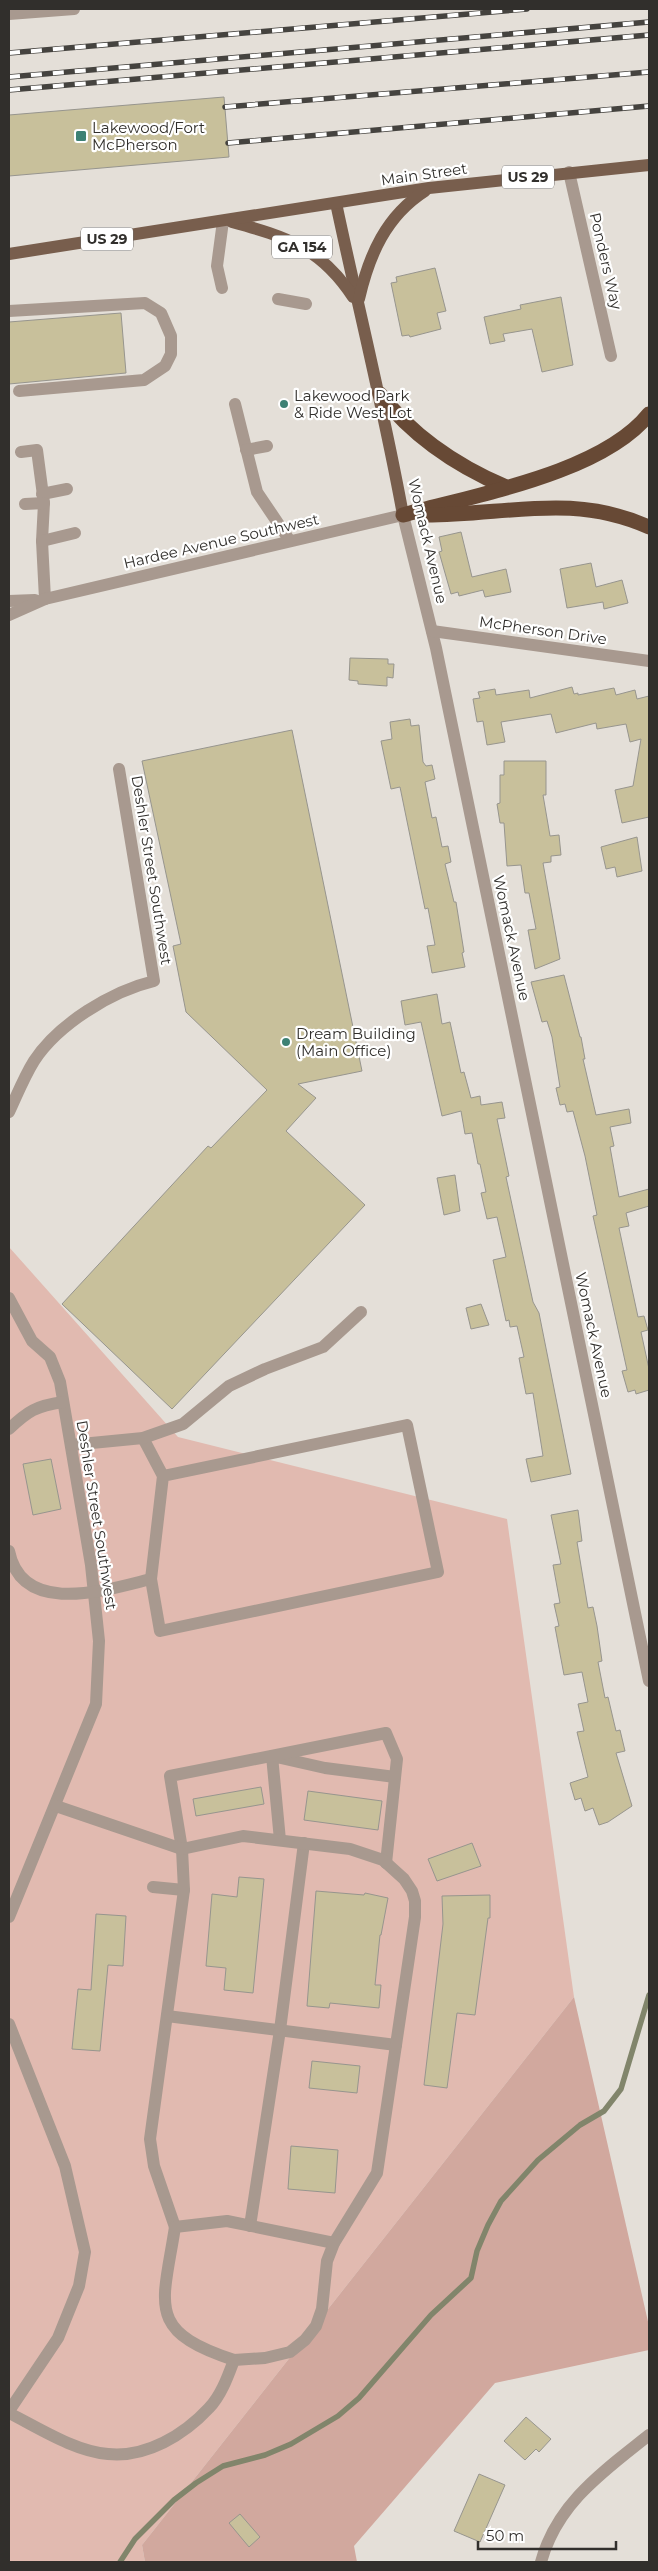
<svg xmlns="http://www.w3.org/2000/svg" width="658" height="2571" font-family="Montserrat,sans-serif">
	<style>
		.green { fill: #e1bab0 }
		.forest { fill: #d1a89e }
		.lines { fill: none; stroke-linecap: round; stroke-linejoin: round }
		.stream { stroke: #81856b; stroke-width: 5.5 }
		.building { fill: #c8c09b; stroke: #97958e }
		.minor { stroke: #a8998f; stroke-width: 12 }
		.major { stroke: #785e4d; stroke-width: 12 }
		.highway { stroke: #674935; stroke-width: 15 }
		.rail-casing { stroke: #45433f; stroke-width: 5.5 }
		.rail { stroke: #fff; stroke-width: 4; stroke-dasharray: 11; stroke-linecap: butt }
		.poi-dot { fill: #3d8174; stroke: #fff; stroke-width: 2 }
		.labels { text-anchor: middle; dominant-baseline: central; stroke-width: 4.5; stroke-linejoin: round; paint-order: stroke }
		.shield { fill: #fff; stroke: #6f6d6b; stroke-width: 1 }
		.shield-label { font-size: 14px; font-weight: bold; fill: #312f2c }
		.poi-label { font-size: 15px; fill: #312f2c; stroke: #fff; text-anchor: start }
		.street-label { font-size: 15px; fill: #312f2c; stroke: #fff }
	</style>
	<rect width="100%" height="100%" fill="#e4dfd8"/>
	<path class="green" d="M9 1247 178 1437 507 1519 574 1997 142 2545 145 2562H9Z"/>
	<path class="forest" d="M574 1997 649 2326V2350L495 2383 354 2546 357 2562H145L142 2545Z"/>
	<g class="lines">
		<path class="stream" d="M120 2562 135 2539 174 2500 196 2483 223 2466 265 2455 291 2444 338 2416 359 2398 431 2315 471 2278 477 2251 488 2225 501 2201 538 2160 580 2125 604 2111 621 2089 649 1995"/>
	</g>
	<g class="building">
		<path d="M224 97 229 157 9 176V115Z"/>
		<path d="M435 268 446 311 437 313 441 329 410 337 409 335 402 336 391 283 397 282 396 277Z"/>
		<path d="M561 297 573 365 542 372 532 329 503 334 505 341 490 344 484 317 521 309 520 305Z"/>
		<path d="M121 313 126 373 9 384V322Z"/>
		<path d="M461 532 472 577 506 569 511 592 485 597 483 590 459 596 458 592 451 594 439 552 442 551 439 537Z"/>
		<path d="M591 563 596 587 622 580 628 603 604 609 603 602 567 608 560 569Z"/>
		<path d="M350 658 388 659V664H394L393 678 387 677V686L358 684V681L349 680Z"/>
		<path d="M572 687 574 694 578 693V695L614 688 616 695 635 690 637 699 649 696V817L622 823 615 790 633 786 641 739 630 742 626 724 597 729 596 723 556 733 551 714 501 722 505 742 487 745 483 721 477 722 473 699 480 698 478 692 495 689 496 695 529 690 530 698Z"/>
		<path d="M410 719 411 726 419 725 423 762 426 766 432 765 435 779 425 782 432 818 436 817 442 847 448 846 451 862 445 864 454 902H456L464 952 462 953 465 967 432 973 427 946 435 945 428 908 425 909 400 787 391 789 381 741 392 739 390 722Z"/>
		<path d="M292 730 362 1071 298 1084 316 1098 286 1131 365 1205 172 1409 62 1304 208 1146 211 1148 267 1090 186 1012 173 946 181 944 142 761Z"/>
		<path d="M504 761H546V795H543L550 836 559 835 561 855 551 856V862L543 863 560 959 535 969 528 930 536 929 529 893H525L521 865 507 866 504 823H500L497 804 500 803V775H504Z"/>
		<path d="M637 837 642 871 617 877 615 867 606 869 601 847Z"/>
		<path d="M564 975 580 1037H581L585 1059H583L596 1115 629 1109 631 1123 610 1127 614 1146 610 1147 619 1197 649 1189V1206L626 1213 629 1226 619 1228 638 1317 644 1316 648 1330 641 1332 649 1369V1390L636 1394 635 1390 628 1392 622 1371 627 1370 593 1216 597 1215 585 1156 573 1111 567 1112 565 1104 560 1105 556 1088 560 1087 552 1037 547 1021 542 1022 531 982Z"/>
		<path d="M437 994 442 1024 450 1022 461 1073 464 1072 471 1098 480 1096 481 1105 502 1102 505 1118 497 1119 509 1176 506 1177 533 1302 539 1313 571 1474 531 1482 526 1459 543 1456 533 1393 526 1394 519 1358 524 1357 517 1326 510 1327 509 1320 506 1321 493 1260 506 1257 497 1217 487 1219 481 1193 486 1192 480 1164H478L472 1133 465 1134 461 1111 442 1116 421 1022 405 1025 401 1001Z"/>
		<path d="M455 1175 460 1211 444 1215 437 1178Z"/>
		<path d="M481 1304 489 1325 471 1329 466 1308Z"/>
		<path d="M51 1459 61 1509 33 1515 23 1464Z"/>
		<path d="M578 1510 582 1541 577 1542 588 1608 593 1607 597 1626 602 1661 598 1662 605 1698 608 1697 616 1731 620 1730 625 1751 616 1753 632 1806 608 1822 599 1825 593 1808 585 1811 581 1798 575 1800 570 1783 588 1777 577 1732 584 1731 578 1704 588 1702 582 1672 564 1675 555 1627 559 1626 554 1604 560 1603 553 1565 561 1564 551 1515Z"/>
		<path d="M261 1787 264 1804 196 1816 193 1799Z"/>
		<path d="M308 1791 382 1801 378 1830 304 1820Z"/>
		<path d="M472 1843 481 1866 437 1881 428 1859Z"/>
		<path d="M239 1877 264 1879 253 1993 224 1990 226 1968 206 1966 212 1894 237 1897Z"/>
		<path d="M316 1891 364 1895 365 1893 388 1898 381 1935H380L375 1985H381L379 2008 330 2003 329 2008 307 2006Z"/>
		<path d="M490 1895V1918H488L475 2015 457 2013 447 2088 424 2085 443 1924 442 1896Z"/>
		<path d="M96 1914 126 1916 123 1966 108 1965 100 2051 72 2049 78 1989 91 1990Z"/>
		<path d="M312 2061 360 2066 357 2093 309 2088Z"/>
		<path d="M291 2146 338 2150 335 2193 288 2189Z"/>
		<path d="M526 2417 551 2439 539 2452 536 2449 525 2460 504 2441Z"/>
		<path d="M479 2474 505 2485 480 2542 454 2531Z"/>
		<path d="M240 2514 260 2537 249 2547 229 2523Z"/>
	</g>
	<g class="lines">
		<g class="minor">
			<path d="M9 14 74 9"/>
			<path d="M569 172 611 356"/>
			<path d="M222 288 217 266 223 221"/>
			<path d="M278 299 306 304"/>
			<path d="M9 311 145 303 161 313 171 336V354L165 366 144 380 19 391"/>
			<path d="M235 404 257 492 290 541"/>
			<path d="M246 450 267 446"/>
			<path d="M21 452 37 450 44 503 42 541 45 599"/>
			<path d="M42 494 67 489"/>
			<path d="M25 504 44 503"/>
			<path d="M42 541 75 533"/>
			<path d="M9 601 35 600"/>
			<path d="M9 615 45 599 403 515 436 648 649 1681"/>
			<path d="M432 631 649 661"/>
			<path d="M9 1112C17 1095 24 1077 34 1061 58 1024 112 991 154 981L119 769"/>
			<path d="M9 1298 32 1341 50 1357 60 1382 91 1565 99 1641 96 1704 9 1917"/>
			<path d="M9 1429C28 1411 36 1406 63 1402"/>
			<path d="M143 1438 163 1476 151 1579 160 1631 438 1572 407 1425 163 1476"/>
			<path d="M71 1445 143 1438 183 1424 229 1386 265 1369 323 1347 361 1312"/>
			<path d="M9 1551C22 1617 106 1590 151 1579"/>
			<path d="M280 1840 272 1756 325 1768 395 1777"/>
			<path d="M153 1887 184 1890"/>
			<path d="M167 2016 396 2045"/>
			<path d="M9 2024 65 2166 85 2252 79 2286 58 2338 9 2411"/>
			<path d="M250 2226 280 2030 304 1843"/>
			<path d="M175 2227 154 2166 150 2139 184 1890 182 1849 170 1776 386 1733 397 1759 386 1863"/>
			<path d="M234 2360C145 2331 163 2305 175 2227L227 2221 334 2243"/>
			<path d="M9 2413C39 2428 74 2451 108 2454 146 2458 184 2435 209 2408 221 2396 228 2376 234 2360L265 2358 290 2352 305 2340 316 2326 322 2309 327 2261 334 2243 377 2173 415 1917V1901L412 1891 404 1879 383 1860 350 1849 243 1836 182 1849 56 1806"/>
			<path d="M541 2562C557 2503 604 2471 649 2435"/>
		</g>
		<g class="major">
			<path d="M336 203C358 307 384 410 403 515"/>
			<path d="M232 222C287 237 321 248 353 297"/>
			<path d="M9 254 429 188 649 165"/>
			<path d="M359 299C369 255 386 216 425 191"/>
		</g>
		<g class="highway">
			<path d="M380 394C413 437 457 466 506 487"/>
			<path d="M403 515C475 495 602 473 649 414"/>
			<path d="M422 515C504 516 570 492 649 527"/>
		</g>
		<g class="rail-casing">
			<g id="rail">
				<path d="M9 53 527 9"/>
				<path d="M9 77 649 22"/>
				<path d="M9 90 649 35"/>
				<path d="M225 107 649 72"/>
				<path d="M228 143 649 106"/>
			</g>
		</g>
		<use href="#rail" class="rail"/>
	</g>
	<g class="poi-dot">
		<rect x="75" y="130" width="12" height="12" rx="2.5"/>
		<circle cx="284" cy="404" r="5"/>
		<circle cx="286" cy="1042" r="5"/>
	</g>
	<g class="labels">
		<g class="shield">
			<rect x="502" y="165.5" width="52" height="23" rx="4"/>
			<rect x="81" y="227.5" width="52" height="23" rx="4"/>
			<rect x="272" y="235.5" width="60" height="23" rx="4"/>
		</g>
		<g class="shield-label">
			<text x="528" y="177">US 29</text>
			<text x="107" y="239">US 29</text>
			<text x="302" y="247">GA 154</text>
		</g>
		<g class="poi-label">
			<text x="92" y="127">Lakewood/Fort<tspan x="92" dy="17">McPherson</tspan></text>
			<text x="294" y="395">Lakewood Park<tspan x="294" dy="17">&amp; Ride West Lot</tspan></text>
			<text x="296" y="1033">Dream Building<tspan x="296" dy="17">(Main Office)</tspan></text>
		</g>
		<g class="street-label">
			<text transform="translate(424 174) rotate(-8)">Main Street</text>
			<text transform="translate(606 261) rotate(77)">Ponders Way</text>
			<text transform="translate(221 541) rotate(-13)">Hardee Avenue Southwest</text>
			<text transform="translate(428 541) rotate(77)">Womack Avenue</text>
			<text transform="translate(543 630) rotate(8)">McPherson Drive</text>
			<text transform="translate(152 870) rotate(81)">Deshler Street Southwest</text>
			<text transform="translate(512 938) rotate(78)">Womack Avenue</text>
			<text transform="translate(594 1335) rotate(78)">Womack Avenue</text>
			<text transform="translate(97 1515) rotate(81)">Deshler Street Southwest</text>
		</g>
	</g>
	<rect width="658" height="2571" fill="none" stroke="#312f2c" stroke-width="20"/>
	<path d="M478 2541v8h138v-8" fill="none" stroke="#312f2c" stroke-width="2.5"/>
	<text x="486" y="2541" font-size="15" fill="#312f2c" stroke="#ffffff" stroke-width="4" paint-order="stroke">50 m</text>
</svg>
